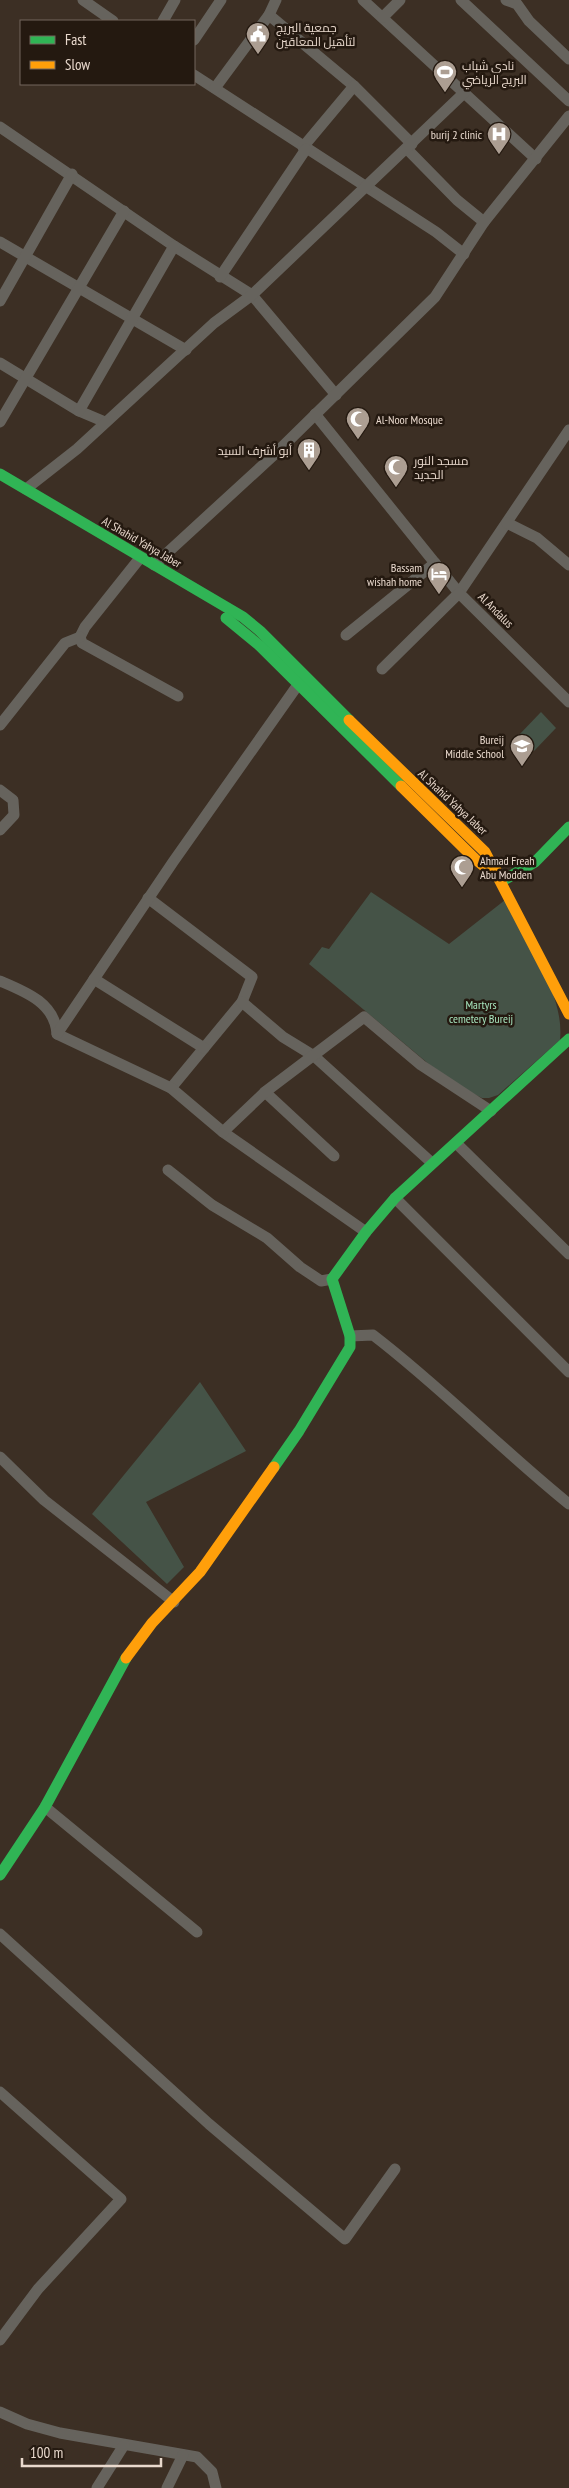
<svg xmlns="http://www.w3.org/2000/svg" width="569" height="2488" font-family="'PT Sans Narrow',Cairo,sans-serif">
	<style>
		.green { fill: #455347 }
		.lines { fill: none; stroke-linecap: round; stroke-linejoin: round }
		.street { stroke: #66635d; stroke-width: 11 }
		.fast { stroke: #30b455; stroke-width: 11 }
		.slow { stroke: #ff9f0a; stroke-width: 11 }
		.labels { text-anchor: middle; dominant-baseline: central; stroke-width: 5; stroke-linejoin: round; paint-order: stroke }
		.poi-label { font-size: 12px; fill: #e9d9cd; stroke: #241910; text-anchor: start }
		.street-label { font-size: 12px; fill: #e9d9cd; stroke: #241910 }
		.park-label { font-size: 12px; fill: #a7e5be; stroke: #241910 }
	</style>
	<rect width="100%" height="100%" fill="#3c2f24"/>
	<g class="green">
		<path d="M541 712 556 728 534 751 518 736Z"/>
		<path d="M371 892 449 944 505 900C525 939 565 994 560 1040L498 1095 489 1098H482L462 1088 430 1065 309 964 322 947 329 949Z"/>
		<path d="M200 1382 246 1451 146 1502 184 1567 167 1584 92 1514Z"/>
	</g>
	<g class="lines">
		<g class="street">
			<path d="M83 0 113 21"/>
			<path d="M363 0 536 159"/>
			<path d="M461 0 569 101"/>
			<path d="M506 0 517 4 529 21 569 59"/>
			<path d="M269 15 354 86 412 144"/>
			<path d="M383 17 400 0"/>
			<path d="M163 21 175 0"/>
			<path d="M194 40 221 0"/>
			<path d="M194 75 436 232 464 254"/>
			<path d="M215 88 269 15 276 0"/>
			<path d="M0 127 174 246 252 295 336 395"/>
			<path d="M303 147 354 86"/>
			<path d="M407 149 457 200 484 222"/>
			<path d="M0 242 186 350"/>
			<path d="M220 277 306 149"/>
			<path d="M0 301 72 174"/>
			<path d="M0 363 79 411 105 422"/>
			<path d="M79 411 174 246"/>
			<path d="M315 414 459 593 569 430"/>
			<path d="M0 422 124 211"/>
			<path d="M26 489 77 449 214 323 252 295 465 92"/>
			<path d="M507 523 537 538 569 565"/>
			<path d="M140 558 85 627 80 637 82 643 178 696"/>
			<path d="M154 565 276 453 435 297 484 222 569 116"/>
			<path d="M346 635 435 563"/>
			<path d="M382 669 459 593 569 702"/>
			<path d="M0 725 65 643 80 637"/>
			<path d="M0 790 13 800 14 815 0 830"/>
			<path d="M148 898 252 977 242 1002 171 1088"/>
			<path d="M94 979 204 1048"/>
			<path d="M0 981C26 992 55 1003 57 1034L171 1088 223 1132 366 1232"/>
			<path d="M242 1002 283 1037 314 1056 432 1163"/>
			<path d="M57 1034 173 862 302 679"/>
			<path d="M265 1092 334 1156"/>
			<path d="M223 1132 265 1092 364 1017 421 1065 491 1111"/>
			<path d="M456 1143 569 1254"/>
			<path d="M168 1170 212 1205 267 1238 300 1267 321 1281 332 1279"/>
			<path d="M395 1198 569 1372"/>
			<path d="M350 1336 373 1335C441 1387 502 1450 569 1504"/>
			<path d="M0 1457 44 1500 174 1602"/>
			<path d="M45 1807 197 1932"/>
			<path d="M0 1934 209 2124 345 2239 395 2169"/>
			<path d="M0 2092 121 2199 38 2289 0 2340"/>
			<path d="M0 2412 27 2424 60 2433 197 2457 212 2472 216 2488"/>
			<path d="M97 2488 124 2445"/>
			<path d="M167 2488 183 2455"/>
		</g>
		<g class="fast">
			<path d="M0 474 243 617 260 631 349 720"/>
			<path d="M226 618 260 646 401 786"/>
			<path d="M502 881 535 862 569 827"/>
			<path d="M274 1467 299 1431 350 1347V1336L332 1279 366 1232 395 1198 569 1039"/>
			<path d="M0 1875 45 1807 126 1658"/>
		</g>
		<g class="slow">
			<path d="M349 720 485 852 569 1014"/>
			<path d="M401 786 475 859 485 867 496 870"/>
			<path d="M126 1658 152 1623 200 1572 274 1467"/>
		</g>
	</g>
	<defs>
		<g id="civic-pin" transform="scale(1.25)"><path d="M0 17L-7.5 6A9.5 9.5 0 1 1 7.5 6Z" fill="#ac9e92" stroke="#241910"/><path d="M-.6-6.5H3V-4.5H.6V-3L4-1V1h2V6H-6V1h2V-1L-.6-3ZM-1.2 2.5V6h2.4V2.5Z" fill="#fff"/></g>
		<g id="stadium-pin" transform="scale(1.25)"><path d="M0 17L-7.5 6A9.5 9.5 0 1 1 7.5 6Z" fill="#ac9e92" stroke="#241910"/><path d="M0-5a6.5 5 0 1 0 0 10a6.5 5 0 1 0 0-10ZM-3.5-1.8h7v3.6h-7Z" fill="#fff"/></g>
		<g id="hospital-pin" transform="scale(1.25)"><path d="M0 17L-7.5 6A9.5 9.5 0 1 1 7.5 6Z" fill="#ac9e92" stroke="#241910"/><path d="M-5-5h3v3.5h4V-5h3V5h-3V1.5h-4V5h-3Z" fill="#fff"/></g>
		<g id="mosque-pin" transform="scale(1.25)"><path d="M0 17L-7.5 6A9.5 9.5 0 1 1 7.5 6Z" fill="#ac9e92" stroke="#241910"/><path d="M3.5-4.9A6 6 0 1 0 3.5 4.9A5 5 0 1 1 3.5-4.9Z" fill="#fff"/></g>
		<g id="building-pin" transform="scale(1.25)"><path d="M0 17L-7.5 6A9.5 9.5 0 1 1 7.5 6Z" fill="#ac9e92" stroke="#241910"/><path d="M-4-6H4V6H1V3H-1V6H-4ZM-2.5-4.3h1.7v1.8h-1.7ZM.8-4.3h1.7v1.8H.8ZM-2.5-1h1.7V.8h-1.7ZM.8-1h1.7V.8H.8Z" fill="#fff"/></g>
		<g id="hotel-pin" transform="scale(1.25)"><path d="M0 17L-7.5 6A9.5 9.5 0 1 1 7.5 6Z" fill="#ac9e92" stroke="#241910"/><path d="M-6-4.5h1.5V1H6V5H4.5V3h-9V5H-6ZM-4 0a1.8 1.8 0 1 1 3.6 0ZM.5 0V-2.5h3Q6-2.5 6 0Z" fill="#fff"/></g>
		<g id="school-pin" transform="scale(1.25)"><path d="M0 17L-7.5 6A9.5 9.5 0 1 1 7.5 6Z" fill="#ac9e92" stroke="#241910"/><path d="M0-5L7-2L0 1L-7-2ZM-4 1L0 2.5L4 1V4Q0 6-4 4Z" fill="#fff"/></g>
	</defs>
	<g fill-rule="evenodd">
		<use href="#civic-pin" x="258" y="34"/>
		<use href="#stadium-pin" x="445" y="72"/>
		<use href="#hospital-pin" x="499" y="134"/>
		<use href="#mosque-pin" x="358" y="419"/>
		<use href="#building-pin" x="309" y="450"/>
		<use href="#mosque-pin" x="396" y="467"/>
		<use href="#hotel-pin" x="439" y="574"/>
		<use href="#school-pin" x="522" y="746"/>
		<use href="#mosque-pin" x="462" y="867"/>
	</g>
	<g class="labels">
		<g class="poi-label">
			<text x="276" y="27">جمعية البريج<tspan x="276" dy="14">لتأهيل المعاقين</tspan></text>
			<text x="462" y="65">نادي شباب<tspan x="462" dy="14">البريج الرياضي</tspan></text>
			<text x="482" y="134" text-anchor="end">burij 2 clinic</text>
			<text x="376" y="419">Al-Noor Mosque</text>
			<text x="292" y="450" text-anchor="end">أبو أشرف السيد</text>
			<text x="414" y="460">مسجد النور<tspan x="414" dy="14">الجديد</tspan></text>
			<text x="422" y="567" text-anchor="end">Bassam<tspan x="422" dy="14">wishah home</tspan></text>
			<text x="504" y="739" text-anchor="end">Bureij<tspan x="504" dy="14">Middle School</tspan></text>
			<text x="480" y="860">Ahmad Freah<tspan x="480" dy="14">Abu Modden</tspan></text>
		</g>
		<g class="street-label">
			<text transform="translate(142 542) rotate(30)">Al Shahid Yahya Jaber</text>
			<text transform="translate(496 610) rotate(45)">Al Andalus</text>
			<text transform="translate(453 802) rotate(43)">Al Shahid Yahya Jaber</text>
		</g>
		<g class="park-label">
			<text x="481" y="1004">Martyrs<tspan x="481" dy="14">cemetery Bureij</tspan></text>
		</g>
	</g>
	<rect x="20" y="20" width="175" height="65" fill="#241910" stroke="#73665c"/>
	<rect x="30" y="36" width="25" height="8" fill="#30b455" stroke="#73665c"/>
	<text x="65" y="45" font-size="15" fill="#e9d9cd">Fast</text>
	<rect x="30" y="61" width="25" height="8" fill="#ff9f0a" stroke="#73665c"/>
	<text x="65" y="70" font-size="15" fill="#e9d9cd">Slow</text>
	<path d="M22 2458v8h139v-8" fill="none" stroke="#e9d9cd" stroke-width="2.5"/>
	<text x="30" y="2458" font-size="15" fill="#e9d9cd" stroke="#241910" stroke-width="4" paint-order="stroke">100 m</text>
</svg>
